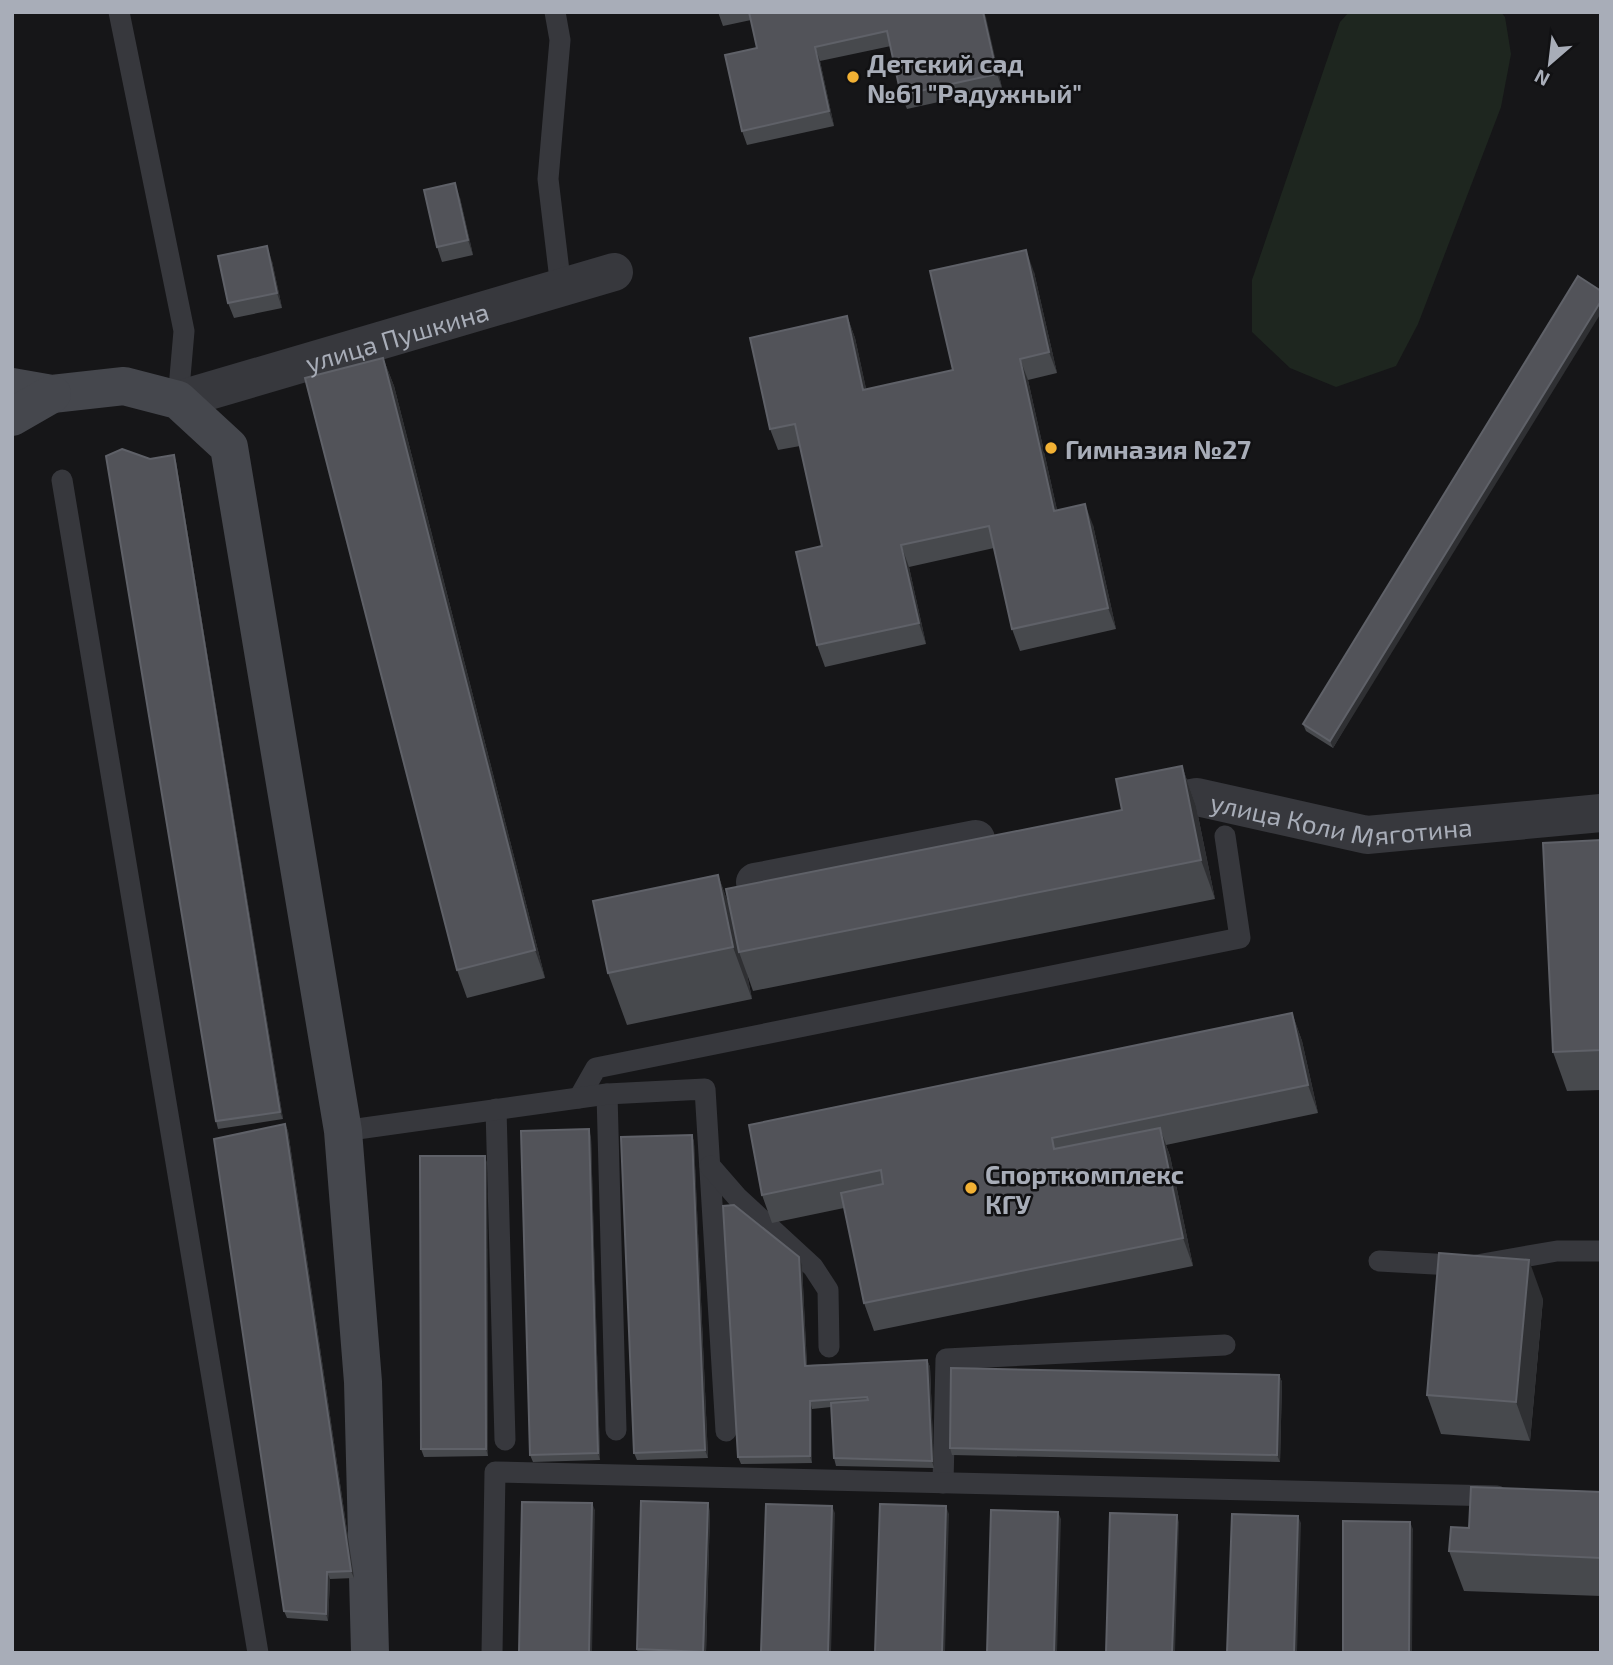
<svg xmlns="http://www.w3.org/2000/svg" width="1613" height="1665" font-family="'Exo 2',sans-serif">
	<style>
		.green { fill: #1e261f }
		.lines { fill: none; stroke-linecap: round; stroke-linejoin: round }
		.lane { stroke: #37383d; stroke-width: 21 }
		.street { stroke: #37383d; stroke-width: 38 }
		.secondary { stroke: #45474d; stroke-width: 38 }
		.wall { fill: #47494d }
		.shaded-wall { fill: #2f3033 }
		.building { fill: #525359; stroke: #5f6168; stroke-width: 2 }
		.poi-dot { fill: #f2b134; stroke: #111113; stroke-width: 2.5 }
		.labels { text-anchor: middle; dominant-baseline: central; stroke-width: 5; stroke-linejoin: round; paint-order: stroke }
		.poi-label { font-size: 26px; font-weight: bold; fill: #a8adb8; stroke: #111113; text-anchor: start }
		.street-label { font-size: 26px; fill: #a8adb8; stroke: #111113 }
	</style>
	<rect width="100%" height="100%" fill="#161618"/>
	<path class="green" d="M1349 12H1501L1505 17 1511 54 1501 107 1418 324 1396 366 1336 387 1290 368 1252 332V280L1340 22Z"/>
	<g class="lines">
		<g class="lane">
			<path d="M119 12 184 331 178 400"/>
			<path d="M555 12 560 40 548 179 561 288"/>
			<path d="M62 480 258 1653"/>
			<path d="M607 1094 616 1430"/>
			<path d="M579 1098 596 1068 1240 938 1225 836"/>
			<path d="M496 1109 505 1440"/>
			<path d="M343 1131 607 1094 705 1089 726 1431"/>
			<path d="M710 1166 737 1197 813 1267 828 1290 829 1347"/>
			<path d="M1379 1261 1471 1266 1557 1251H1601"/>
			<path d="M943 1483 946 1359 1225 1345"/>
			<path d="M492 1653 495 1472 1497 1496"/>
		</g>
		<g class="street">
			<path id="s1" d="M178 400 614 272"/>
			<path id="s2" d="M1142 807 1197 797 1367 835 1601 813"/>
			<path d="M755 882 976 839"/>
		</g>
		<g class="secondary">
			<path d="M12 387 52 394 124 386 178 400 229 447 343 1131 363 1382 370 1653"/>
			<path d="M12 417 52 394"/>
		</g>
	</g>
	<g class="wall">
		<path d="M718 12H984L1002 88 907 109 901 95 891 46 820 61 834 126 747 145 742 131 757 48 751 20 723 26Z"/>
		<path d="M460 198 473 255 442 262 437 247Z"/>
		<path d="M272 261 282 308 234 318 228 303Z"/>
		<path d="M1034 272 1057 373 1028 380 1057 510 1093 525 1116 629 1020 651 1012 629 994 548 909 567 926 644 825 667 817 645 822 546 800 446 778 450 770 429 847 316 855 338 866 389 953 370Z"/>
		<path d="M1601 291 1333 748 1306 731 1303 724Z"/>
		<path d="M383 358 394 386 545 978 467 998 457 970Z"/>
		<path d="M174 455 176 462 283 1119 218 1129 216 1121 150 459Z"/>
		<path d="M1182 766 1196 806 1215 899 753 991 747 974 752 999 627 1025 608 973 718 875 729 906 1122 810Z"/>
		<path d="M1601 840V1090L1567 1091 1553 1052Z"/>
		<path d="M1292 1013 1302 1041 1318 1113 1166 1145 1170 1156 1193 1266 874 1331 864 1303 844 1208 772 1223 762 1195Z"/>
		<path d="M285 1124 288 1131 354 1578 330 1579 328 1621 287 1618 284 1611Z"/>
		<path d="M692 1135 694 1142 708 1458 637 1460 634 1453Z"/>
		<path d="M591 1137 600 1460 533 1462 530 1455Z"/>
		<path d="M485 1156 487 1164 488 1456 424 1457 421 1449Z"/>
		<path d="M802 1265 807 1365 927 1360 930 1367 934 1468 836 1466 834 1458 831 1407 812 1409V1463L741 1464 738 1457Z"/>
		<path d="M1543 1299 1530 1441 1441 1434 1427 1395Z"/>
		<path d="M1279 1375 1282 1382 1280 1462 952 1455 950 1448Z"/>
		<path d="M1601 1492V1596L1464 1591 1449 1551 1469 1528Z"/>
		<path d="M710 1511 706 1653H638L637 1649Z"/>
	</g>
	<g class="shaded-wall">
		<path d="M983 12H984L986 17 1002 88 997 74Z"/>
		<path d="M815 47 820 61 834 126 829 111Z"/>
		<path d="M455 183 460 198 473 255 468 240Z"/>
		<path d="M267 246 272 261 282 308 277 293Z"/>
		<path d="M1026 250 1034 272 1057 373 1049 352Z"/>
		<path d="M1601 301V313L1333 748 1330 741Z"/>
		<path d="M847 316 855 338 871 411 863 390Z"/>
		<path d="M383 358 394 386 545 978 535 950Z"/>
		<path d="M1020 359 1028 380 1062 532 1054 511Z"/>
		<path d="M174 455 176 462 283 1119 280 1112Z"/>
		<path d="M1085 504 1093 525 1116 629 1108 608Z"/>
		<path d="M901 545 909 567 926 644 919 623Z"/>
		<path d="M1182 766 1196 806 1215 899 1201 860Z"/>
		<path d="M718 875 737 927 739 952 747 974 752 999 733 947Z"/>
		<path d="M1292 1013 1302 1041 1318 1113 1308 1085Z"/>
		<path d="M285 1124 288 1131 354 1578 351 1571Z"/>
		<path d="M1160 1128 1170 1156 1193 1266 1183 1238Z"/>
		<path d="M589 1129 591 1137 600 1460 598 1453Z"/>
		<path d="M692 1135 694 1142 708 1458 705 1450Z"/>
		<path d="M485 1156 487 1164 488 1456 486 1449Z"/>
		<path d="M799 1257 802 1265 807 1373 805 1366Z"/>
		<path d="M1529 1260 1543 1299 1530 1441 1516 1402Z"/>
		<path d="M927 1360 930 1367 934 1468 932 1461Z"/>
		<path d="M1279 1375 1282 1382 1280 1462 1277 1455Z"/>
		<path d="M810 1401 812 1409V1463L810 1456Z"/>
		<path d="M592 1503 595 1510 592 1653H589Z"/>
		<path d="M708 1503 710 1511 706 1653H704Z"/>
		<path d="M832 1506 835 1513 831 1653H828Z"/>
		<path d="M946 1506 949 1514 945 1653H942Z"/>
		<path d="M1058 1512 1061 1519 1057 1653H1054Z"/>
		<path d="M1177 1515 1179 1522 1175 1653H1172Z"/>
		<path d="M1298 1516 1301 1523 1297 1653H1294Z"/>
		<path d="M1410 1522 1413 1529 1412 1653H1409Z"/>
		<path d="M327 1572 330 1579 328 1621 326 1614Z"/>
	</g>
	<g class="building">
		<path d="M749 12H983L997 74 901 95 887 31 815 47 829 111 742 131 725 55 757 48Z"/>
		<path d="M455 183 468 240 437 247 424 190Z"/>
		<path d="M267 246 277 293 228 303 218 256Z"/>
		<path d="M1026 250 1049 352 1020 359 1054 511 1085 504 1108 608 1012 629 989 526 901 545 919 623 817 645 796 552 822 546 795 424 770 429 750 338 847 316 863 390 953 370 930 271Z"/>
		<path d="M1578 276 1601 291V301L1330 741 1303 724Z"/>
		<path d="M383 358 535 950 457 970 305 378Z"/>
		<path d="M122 449 150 459 174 455 280 1112 216 1121 106 456Z"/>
		<path d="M1182 766 1201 860 739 952 726 889 1122 810 1116 779Z"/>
		<path d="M1601 840V1050L1553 1052 1543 843Z"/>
		<path d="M718 875 733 947 608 973 593 901Z"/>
		<path d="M1292 1013 1308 1085 1052 1138 1054 1149 1160 1128 1183 1238 864 1303 841 1193 883 1184 881 1170 762 1195 749 1125Z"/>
		<path d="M285 1124 351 1571 327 1572 326 1614 284 1611 214 1139Z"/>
		<path d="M589 1129 598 1453 530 1455 521 1131Z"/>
		<path d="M692 1135 705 1450 634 1453 621 1137Z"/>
		<path d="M420 1156H485L486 1449H421Z"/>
		<path d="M734 1205 799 1257 805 1366 927 1360 932 1461 834 1458 831 1403 868 1400 867 1397 810 1401V1456L738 1457 723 1206Z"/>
		<path d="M1439 1253 1529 1260 1516 1402 1427 1395Z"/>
		<path d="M951 1368 1279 1375 1277 1455 950 1448Z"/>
		<path d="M1471 1487 1601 1492V1558L1449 1551 1451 1527 1469 1528Z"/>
		<path d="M641 1501 708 1503 703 1652 637 1649Z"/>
		<path d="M522 1502 592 1503 589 1653H519Z"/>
		<path d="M766 1504 832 1506 828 1653 761 1652Z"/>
		<path d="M880 1504 946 1506 942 1653H875Z"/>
		<path d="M991 1510 1058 1512 1054 1653H987Z"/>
		<path d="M1110 1513 1177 1515 1172 1653H1106Z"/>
		<path d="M1232 1514 1298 1516 1294 1653H1227Z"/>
		<path d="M1343 1521 1410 1522 1409 1653H1343Z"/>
	</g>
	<g class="poi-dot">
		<circle cx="853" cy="77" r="7"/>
		<circle cx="1051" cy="448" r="7"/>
		<circle cx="971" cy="1188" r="7"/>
	</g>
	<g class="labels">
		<g class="poi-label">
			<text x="867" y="62">Детский сад<tspan x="867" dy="30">№61 "Радужный"</tspan></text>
			<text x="1065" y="448">Гимназия №27</text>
			<text x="985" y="1173">Спорткомплекс<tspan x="985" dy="30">КГУ</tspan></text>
		</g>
		<g class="street-label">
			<text stroke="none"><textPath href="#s1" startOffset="228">улица Пушкина</textPath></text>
			<text stroke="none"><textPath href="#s2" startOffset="203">улица Коли Мяготина</textPath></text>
		</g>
	</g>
	<rect width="1613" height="1665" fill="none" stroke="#a8adb8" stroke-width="28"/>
	<g transform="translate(1550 63) rotate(208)" stroke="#111113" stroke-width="5" paint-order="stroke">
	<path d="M0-5L12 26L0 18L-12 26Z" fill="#a8adb8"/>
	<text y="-10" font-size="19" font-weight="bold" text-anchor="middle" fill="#a8adb8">N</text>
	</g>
</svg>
